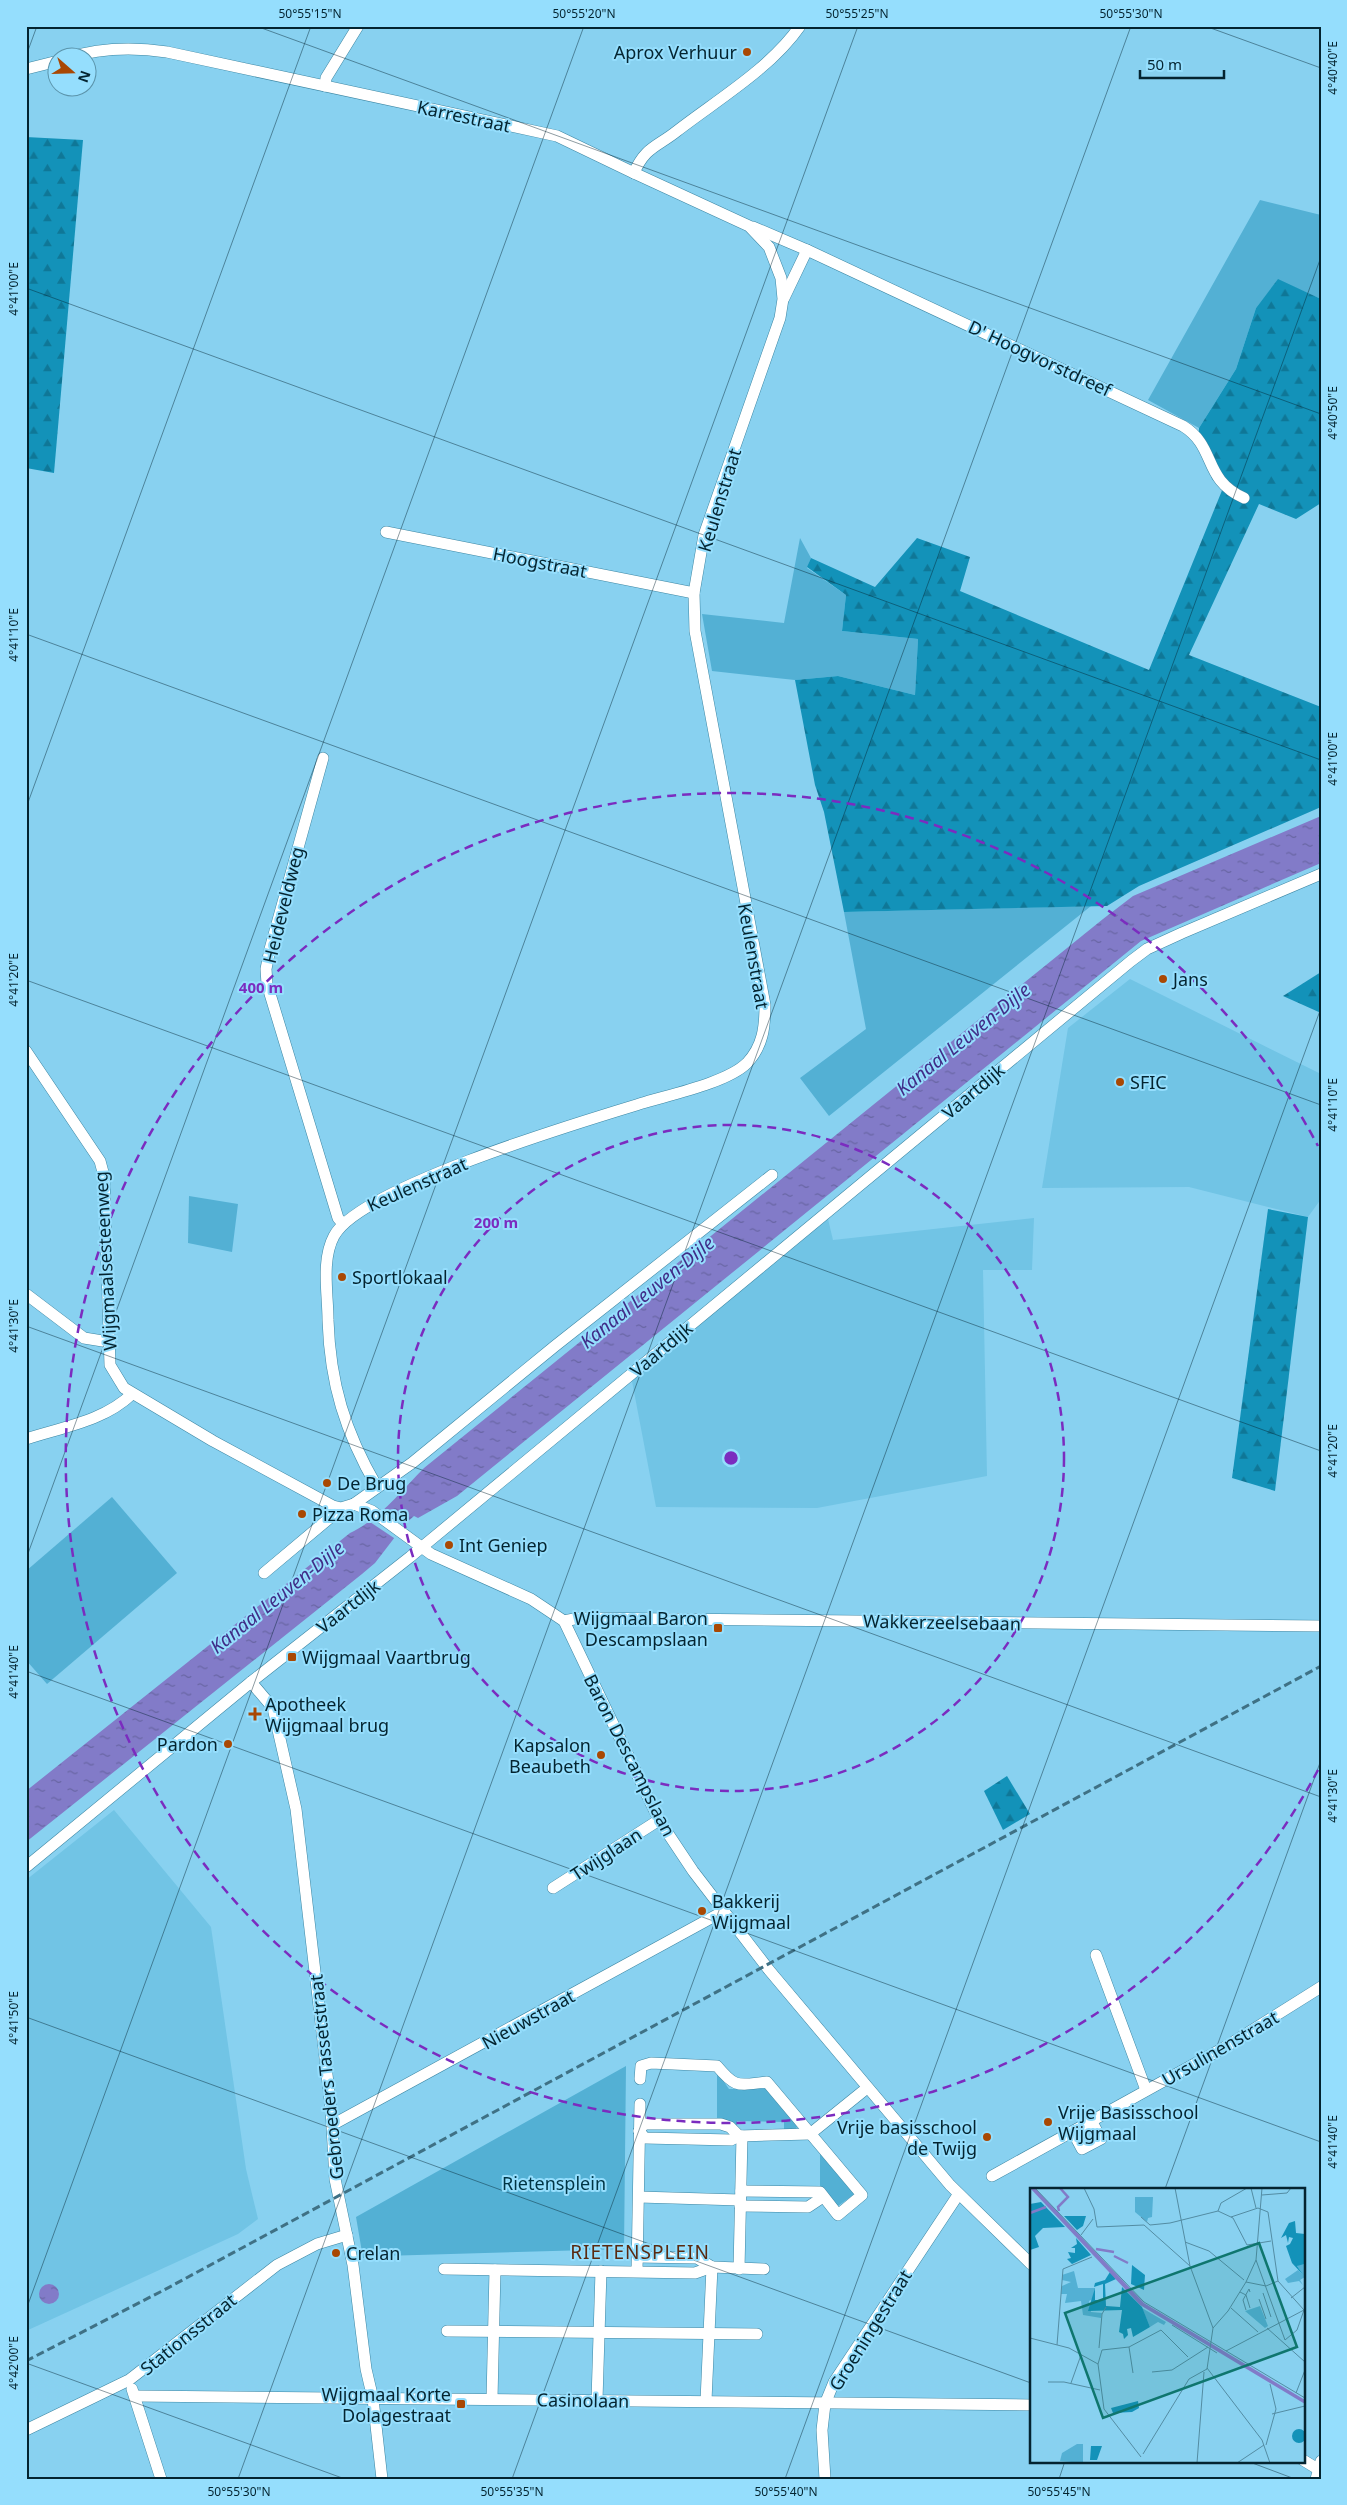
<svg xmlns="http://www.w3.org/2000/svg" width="1347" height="2505" font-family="'Noto Sans',sans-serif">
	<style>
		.built { fill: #71c4e5 }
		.green { fill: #53b0d4 }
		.forest { fill: url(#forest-firs) }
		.water { fill: url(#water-ripples) }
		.pier { fill: #88d1f0 }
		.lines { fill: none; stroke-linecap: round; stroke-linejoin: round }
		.minor-casing { stroke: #3c86a3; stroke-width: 12 }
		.minor { stroke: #fff; stroke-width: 11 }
		.rail { stroke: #3f7185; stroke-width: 3; stroke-dasharray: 8 4; stroke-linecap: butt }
		.ticks { fill: none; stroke: #042430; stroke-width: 1; stroke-opacity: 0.45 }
		.ring { fill: none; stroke: #7b2cbf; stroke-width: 2.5; stroke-dasharray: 9 6 }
		.poi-dot { fill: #a94803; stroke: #95defd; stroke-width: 2 }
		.labels { text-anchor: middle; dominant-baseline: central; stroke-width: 4; stroke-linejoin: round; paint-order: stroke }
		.poi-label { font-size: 18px; fill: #042430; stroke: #95defd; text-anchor: start }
		.street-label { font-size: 18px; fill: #042430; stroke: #95defd }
		.park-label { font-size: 18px; fill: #003444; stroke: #95defd }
		.water-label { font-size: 19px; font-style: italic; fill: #402d88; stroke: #95defd }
		.neighbourhood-label { font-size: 19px; letter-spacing: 1px; fill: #5a2a10; stroke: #95defd }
		.inset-river { fill: none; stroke: #827bc8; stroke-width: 2.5 }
		.inset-road { fill: none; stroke: #538ca3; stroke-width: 1 }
		.view { fill: #0f766e; fill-opacity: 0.15; stroke: #0f766e; stroke-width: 2.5 }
		.inset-edge { fill: none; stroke: #042430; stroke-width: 2.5 }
		.centre { fill: #7b2cbf; stroke: #95defd; stroke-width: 2.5 }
		.ring-label { font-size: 15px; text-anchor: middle; font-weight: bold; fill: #7b2cbf; stroke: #95defd; stroke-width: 4; stroke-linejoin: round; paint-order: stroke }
		.neatline { fill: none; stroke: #042430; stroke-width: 2 }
		.ticks-label { font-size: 12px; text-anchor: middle; fill: #042430 }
	</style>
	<defs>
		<pattern id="forest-firs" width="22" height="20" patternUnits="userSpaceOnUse" patternTransform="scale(1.25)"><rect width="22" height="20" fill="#1392b9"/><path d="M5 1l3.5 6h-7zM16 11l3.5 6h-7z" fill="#0f7797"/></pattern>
		<pattern id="water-ripples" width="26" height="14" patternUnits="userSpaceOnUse" patternTransform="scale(1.25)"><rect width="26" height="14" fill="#827bc8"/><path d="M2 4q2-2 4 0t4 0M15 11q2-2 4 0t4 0" fill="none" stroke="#6865a3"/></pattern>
	</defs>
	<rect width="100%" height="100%" fill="#88d1f0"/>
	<g class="built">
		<path d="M1130 979 1321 1074V1199L1308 1217 1189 1187 1042 1188 1068 1028Z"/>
		<path d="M1034 1218 1032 1270H983L987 1476 817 1508 656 1507 631 1376 828 1219 833 1240Z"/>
		<path d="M114 1810 211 1927 246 2169 258 2219 238 2234 26 2331V1880Z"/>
	</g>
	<g class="green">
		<path d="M1260 200 1321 215V299L1278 280 1256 308 1236 369 1199 428 1148 400Z"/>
		<path d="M800 538 811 558 807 568 846 595 842 631 918 639 915 695 838 676 795 680 712 671 702 614 784 623Z"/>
		<path d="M1091 906 829 1116 800 1078 866 1029 844 912Z"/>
		<path d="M189 1196 238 1204 232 1252 188 1243Z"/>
		<path d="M112 1497 177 1573 47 1684 26 1660V1571Z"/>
		<path d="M626 2066 624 2249 383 2256 363 2258 356 2217Z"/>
		<path d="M717 2072 729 2089H768L797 2126 796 2130H784V2122L737 2121V2130L717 2121Z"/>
		<path d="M820 2148 856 2193 838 2206 820 2188Z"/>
	</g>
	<g class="forest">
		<path d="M26 137 83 140 54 473 26 468Z"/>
		<path d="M1278 279 1321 299V503L1296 519 1259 504 1189 655 1321 707V807L1139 886 1107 906 844 912 824 812 815 785 795 680 838 676 915 695 918 639 842 631 846 595 807 567 811 558 875 587 917 538 970 557 960 591 1149 670 1223 488 1212 479 1209 467 1198 447 1199 428 1236 369 1256 308Z"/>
		<path d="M1321 972V1013L1283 996Z"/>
		<path d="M1268 1209 1308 1217 1275 1491 1232 1478Z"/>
		<path d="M1007 1776 1030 1814 1003 1830 984 1791Z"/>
	</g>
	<g class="water">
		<path d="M1321 816V863L1141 941 457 1496 418 1518 414 1516 405 1524 375 1563 362 1574 26 1842V1791L350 1533C380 1519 401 1491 424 1468L1103 919 1133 896Z"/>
		<circle cx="49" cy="2294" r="10"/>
	</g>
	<path class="pier" d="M382 1507 408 1524 397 1540 367 1520Z"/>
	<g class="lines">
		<g class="minor-casing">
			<g id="minor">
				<path d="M67 58C99 48 134 47 167 52L557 136 634 173C645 147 657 147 677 131 717 100 771 68 800 26"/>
				<path d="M26 69 58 61"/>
				<path d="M325 86 326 78 358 26"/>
				<path d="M753 227 807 250 784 298"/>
				<path d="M807 250 1183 426C1217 447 1202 479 1244 498"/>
				<path d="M386 532 694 593"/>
				<path d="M323 758 270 949 266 969 267 984 338 1218 343 1224"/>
				<path d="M26 1051 100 1161 104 1176 110 1365 124 1388 213 1441 333 1506 341 1508 354 1504 372 1511 431 1554 531 1599 564 1621 659 1820 693 1871 769 1970 950 2185 1031 2264"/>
				<path d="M26 1294 84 1338 109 1342"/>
				<path d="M26 1439C63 1427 104 1421 132 1394"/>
				<path d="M377 1487C345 1432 330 1383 328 1320 328 1294 321 1260 334 1236 360 1187 587 1120 646 1102 673 1094 728 1082 747 1063 763 1046 765 1027 765 1005L695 631 694 593 704 535 780 318 783 299 781 278 769 247 749 226 634 173"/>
				<path d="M264 1573 332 1516 354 1504 412 1463 555 1346 772 1175"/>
				<path d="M564 1621 579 1618 1321 1626"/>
				<path d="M251 1682 273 1708 296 1809 331 2109 335 2179 353 2265 366 2369 373 2399 382 2479"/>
				<path d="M26 1867 251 1682 410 1557 1131 961 1147 949 1182 933 1321 874"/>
				<path d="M553 1888 659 1820"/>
				<path d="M1096 1955 1146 2090"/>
				<path d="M640 2079 641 2066 651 2063 717 2066C736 2089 738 2085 767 2082L862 2195 838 2215 820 2192 741 2191"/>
				<path d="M332 2125 724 1911"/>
				<path d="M639 2131 645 2138 731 2140 739 2136 810 2134 867 2088"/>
				<path d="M639 2131 644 2124H721L730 2127 739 2136"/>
				<path d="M1073 2132 1082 2149 1101 2139 1092 2122"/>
				<path d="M992 2176 1227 2046 1321 1987"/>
				<path d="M639 2197 740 2200"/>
				<path d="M740 2206 808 2207 823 2197"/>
				<path d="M638 2257 697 2258 712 2267"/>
				<path d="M444 2269 695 2273 712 2267 764 2269"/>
				<path d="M739 2269 742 2136"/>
				<path d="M637 2271 640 2104"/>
				<path d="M447 2331 757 2334"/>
				<path d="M132 2389 161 2479"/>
				<path d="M135 2396 1031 2405"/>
				<path d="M492 2399 495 2270"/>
				<path d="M597 2400 601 2271"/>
				<path d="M706 2401 712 2267"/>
				<path d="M26 2430 129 2380 277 2265 317 2244 347 2235"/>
				<path d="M1303 2460 1321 2471"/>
				<path d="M825 2479 822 2430 825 2404 834 2382 958 2195"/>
				<path d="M1316 2479 1321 2461"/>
			</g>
		</g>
		<use href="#minor" class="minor"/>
		<path class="rail" d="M26 2361 164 2290 1321 1666"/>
	</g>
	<path class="ticks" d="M256 26 1321 414M1205 26 1321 68M26 56 37 26M26 288 1321 760M26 634 1321 1105M26 808 311 26M26 980 1321 1451M26 1326 1321 1797M26 1559 584 26M26 1671 1321 2142M26 2017 1031 2383M1165 2189 1321 1760M26 2310 858 26M26 2363 345 2479M1247 2461 1295 2479M238 2479 1131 26M512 2479 1321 257M785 2479 1321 1008M1059 2479 1065 2461"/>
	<g class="ring">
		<circle cx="731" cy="1458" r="333"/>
		<path d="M1318 1770A665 665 0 1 1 1318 1146"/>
	</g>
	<g class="poi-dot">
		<circle cx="747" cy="52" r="5"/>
		<circle cx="1163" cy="979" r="5"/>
		<circle cx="1120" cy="1082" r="5"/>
		<circle cx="342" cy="1277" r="5"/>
		<circle cx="327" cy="1483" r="5"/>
		<circle cx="302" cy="1514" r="5"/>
		<circle cx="449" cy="1545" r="5"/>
		<rect x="713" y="1623" width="10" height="10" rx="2.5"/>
		<rect x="287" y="1652" width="10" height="10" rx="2.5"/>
		<path d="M252.5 1706.5h5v5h5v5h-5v5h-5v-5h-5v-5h5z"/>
		<circle cx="228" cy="1744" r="5"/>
		<circle cx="601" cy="1755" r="5"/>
		<circle cx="702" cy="1911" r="5"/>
		<circle cx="1048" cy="2122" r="5"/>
		<circle cx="987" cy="2137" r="5"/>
		<circle cx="336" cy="2253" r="5"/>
		<rect x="456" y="2399" width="10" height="10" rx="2.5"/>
	</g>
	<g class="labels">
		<g class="poi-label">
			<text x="737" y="52" text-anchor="end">Aprox Verhuur</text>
			<text x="1173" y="979">Jans</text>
			<text x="1130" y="1082">SFIC</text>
			<text x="352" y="1277">Sportlokaal</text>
			<text x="337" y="1483">De Brug</text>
			<text x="312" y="1514">Pizza Roma</text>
			<text x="459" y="1545">Int Geniep</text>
			<text x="708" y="1618" text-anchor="end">Wijgmaal Baron<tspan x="708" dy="21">Descampslaan</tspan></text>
			<text x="302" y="1657">Wijgmaal Vaartbrug</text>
			<text x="265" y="1704">Apotheek<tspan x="265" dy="21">Wijgmaal brug</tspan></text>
			<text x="218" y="1744" text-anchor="end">Pardon</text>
			<text x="591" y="1745" text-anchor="end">Kapsalon<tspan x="591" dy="21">Beaubeth</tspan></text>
			<text x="712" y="1901">Bakkerij<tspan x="712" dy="21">Wijgmaal</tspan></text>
			<text x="1058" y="2112">Vrije Basisschool<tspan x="1058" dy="21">Wijgmaal</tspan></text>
			<text x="977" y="2127" text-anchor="end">Vrije basisschool<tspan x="977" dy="21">de Twijg</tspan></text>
			<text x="346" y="2253">Crelan</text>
			<text x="451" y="2394" text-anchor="end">Wijgmaal Korte<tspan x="451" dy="21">Dolagestraat</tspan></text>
		</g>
		<g class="street-label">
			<text transform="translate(464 116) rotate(12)">Karrestraat</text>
			<text transform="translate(1040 358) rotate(25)">D' Hoogvorstdreef</text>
			<text transform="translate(719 500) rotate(-73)">Keulenstraat</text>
			<text transform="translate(540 562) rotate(11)">Hoogstraat</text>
			<text transform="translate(283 905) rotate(-76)">Heideveldweg</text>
			<text transform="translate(754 956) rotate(80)">Keulenstraat</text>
			<text transform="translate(973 1091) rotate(-40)">Vaartdijk</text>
			<text transform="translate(417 1184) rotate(-24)">Keulenstraat</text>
			<text transform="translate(105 1261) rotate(-93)">Wijgmaalsesteenweg</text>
			<text transform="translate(661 1349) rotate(-40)">Vaartdijk</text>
			<text transform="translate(348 1606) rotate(-38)">Vaartdijk</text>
			<text transform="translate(942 1622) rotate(1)">Wakkerzeelsebaan</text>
			<text transform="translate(630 1755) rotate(63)">Baron Descampslaan</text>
			<text transform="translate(606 1854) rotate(-33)">Twijglaan</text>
			<text transform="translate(528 2019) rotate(-29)">Nieuwstraat</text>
			<text transform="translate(1220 2048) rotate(-30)">Ursulinenstraat</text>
			<text transform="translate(326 2077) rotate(-96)">Gebroeders Tassetstraat</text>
			<text transform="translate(870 2330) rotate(-58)">Groeningestraat</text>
			<text transform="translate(188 2334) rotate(-39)">Stationsstraat</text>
			<text transform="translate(583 2400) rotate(1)">Casinolaan</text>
		</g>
		<g class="park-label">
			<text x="554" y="2183">Rietensplein</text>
		</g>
		<g class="water-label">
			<text transform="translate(963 1039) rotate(-39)">Kanaal Leuven-Dijle</text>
			<text transform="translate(647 1292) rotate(-39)">Kanaal Leuven-Dijle</text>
			<text transform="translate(277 1597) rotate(-39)">Kanaal Leuven-Dijle</text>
		</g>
		<g class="neighbourhood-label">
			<text x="640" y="2252">RIETENSPLEIN</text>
		</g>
	</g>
	<g transform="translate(1030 2188)">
		<rect width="275" height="275" fill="#88d1f0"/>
		<path d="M270 76H274L275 89 270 92 273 97 269 93 258 95 255 91 268 82 274 88 267 78ZM44 83 48 100H65L63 111 59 113 61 124 72 125 71 130 53 127 51 113 35 115 37 106H31L32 98 41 94 32 92V87ZM230 118 238 138 235 140 215 123ZM112 120 136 134 134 137 128 134 120 139ZM47 256H53V275L30 273 32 265Z" fill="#53b0d4"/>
		<path d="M11 14 35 39 13 40 5 48 9 59 0 62V16ZM34 28H56L53 38 47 42ZM265 33 266 45 275 46V84L274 76 267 78 274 88 262 75 256 58 260 56 263 50 259 49 258 55 256 47 251 50 259 35ZM46 50 61 67 42 76 37 71 41 70 38 64 45 65V60H41L47 56ZM102 77 115 87 114 102 101 96ZM80 84 86 91 75 96 76 118 90 119 92 99 112 119 120 139 103 149 101 140 97 141 98 147 94 151 93 146 89 144 92 122 58 123 65 100V112H73V96L64 99 65 95 75 92ZM108 213 109 220 102 224 83 225 81 220ZM262 248a7 7 0 1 1 14 0a7 7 0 1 1-14 0ZM61 258H72L67 272H60Z" fill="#1392b9"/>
		<path d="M105 9H123L122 29 118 30 117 34 105 24Z" fill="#53b0d4"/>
		<path d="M0 0H5L114 115 275 212V216L110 117Z" fill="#827bc8"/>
		<path class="inset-river" d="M29 23 28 19 38 9 30 0M0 25 16 19M66 61 84 64M84 68 98 75"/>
		<path class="inset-road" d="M5 0 114 114 275 210M54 0 64 21 67 39 114 37 160 78M145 0 160 78 183 140M221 0 226 20M232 7 257 5 261 0M188 23 191 15 217 0M111 29 120 37 140 35 188 23 203 30 217 57 241 53M201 29 228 20 238 24 248 93 274 122M51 47 63 31M155 54 179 63 214 92M226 72 255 152M216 94 236 98 248 93M210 104 216 107 220 120M233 105 241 129M261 110 275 99M229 111 236 131M201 120 228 144M216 122 213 112 219 101 220 104M142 137 187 165M237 140 275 174M0 150 39 160 68 176 74 221 111 269M255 152 267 142 274 122M27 157 33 81 62 69M99 159 103 185M69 160 72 126 76 119M196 163 274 122M68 176 72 162 99 159 131 142 158 169M177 180 232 252 240 275M122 184 142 182 178 159M18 194H34L70 202M41 195 51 167M266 205 275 182M242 226 275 218M236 257 246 221 240 196M113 266 159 191 177 181 183 140 198 123 216 94 226 72 232 0M167 275 174 184M207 275 234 257"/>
		<path class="view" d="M229 55 267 159 73 230 35 125Z"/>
		<rect width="275" height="275" class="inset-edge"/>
	</g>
	<circle cx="731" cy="1458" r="8" class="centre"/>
	<g class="ring-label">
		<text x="261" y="993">400 m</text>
		<text x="496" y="1228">200 m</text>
	</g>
	<rect width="1347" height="2505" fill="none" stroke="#95defd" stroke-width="55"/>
	<g transform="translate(72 72) rotate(110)"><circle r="24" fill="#95defd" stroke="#5b94ab"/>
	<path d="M0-4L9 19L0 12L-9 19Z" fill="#a94803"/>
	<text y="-8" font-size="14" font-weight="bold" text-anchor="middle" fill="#042430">N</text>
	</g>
	<path d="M1140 70v8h84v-8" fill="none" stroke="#042430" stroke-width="2.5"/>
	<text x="1147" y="70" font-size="15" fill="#042430" stroke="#95defd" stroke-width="4" paint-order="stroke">50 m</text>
	<rect x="28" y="28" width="1292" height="2450" class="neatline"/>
	<g class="ticks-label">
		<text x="310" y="18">50°55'15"N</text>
		<text x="584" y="18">50°55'20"N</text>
		<text x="857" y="18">50°55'25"N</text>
		<text x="1131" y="18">50°55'30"N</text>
		<text transform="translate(1333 68) rotate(-90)" y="4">4°40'40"E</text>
		<text transform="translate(14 289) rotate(-90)" y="4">4°41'00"E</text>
		<text transform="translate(1333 413) rotate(-90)" y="4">4°40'50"E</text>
		<text transform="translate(14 635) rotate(-90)" y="4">4°41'10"E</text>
		<text transform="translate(1333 759) rotate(-90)" y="4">4°41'00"E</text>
		<text transform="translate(14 980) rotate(-90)" y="4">4°41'20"E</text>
		<text transform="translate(1333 1105) rotate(-90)" y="4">4°41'10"E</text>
		<text transform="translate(14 1326) rotate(-90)" y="4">4°41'30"E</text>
		<text transform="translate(1333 1451) rotate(-90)" y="4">4°41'20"E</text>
		<text transform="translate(14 1672) rotate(-90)" y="4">4°41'40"E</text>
		<text transform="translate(1333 1796) rotate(-90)" y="4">4°41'30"E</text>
		<text transform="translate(14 2018) rotate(-90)" y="4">4°41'50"E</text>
		<text transform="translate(1333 2142) rotate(-90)" y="4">4°41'40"E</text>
		<text transform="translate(14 2363) rotate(-90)" y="4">4°42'00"E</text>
		<text x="239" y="2496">50°55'30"N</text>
		<text x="512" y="2496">50°55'35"N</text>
		<text x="786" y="2496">50°55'40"N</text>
		<text x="1059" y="2496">50°55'45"N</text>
	</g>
</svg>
